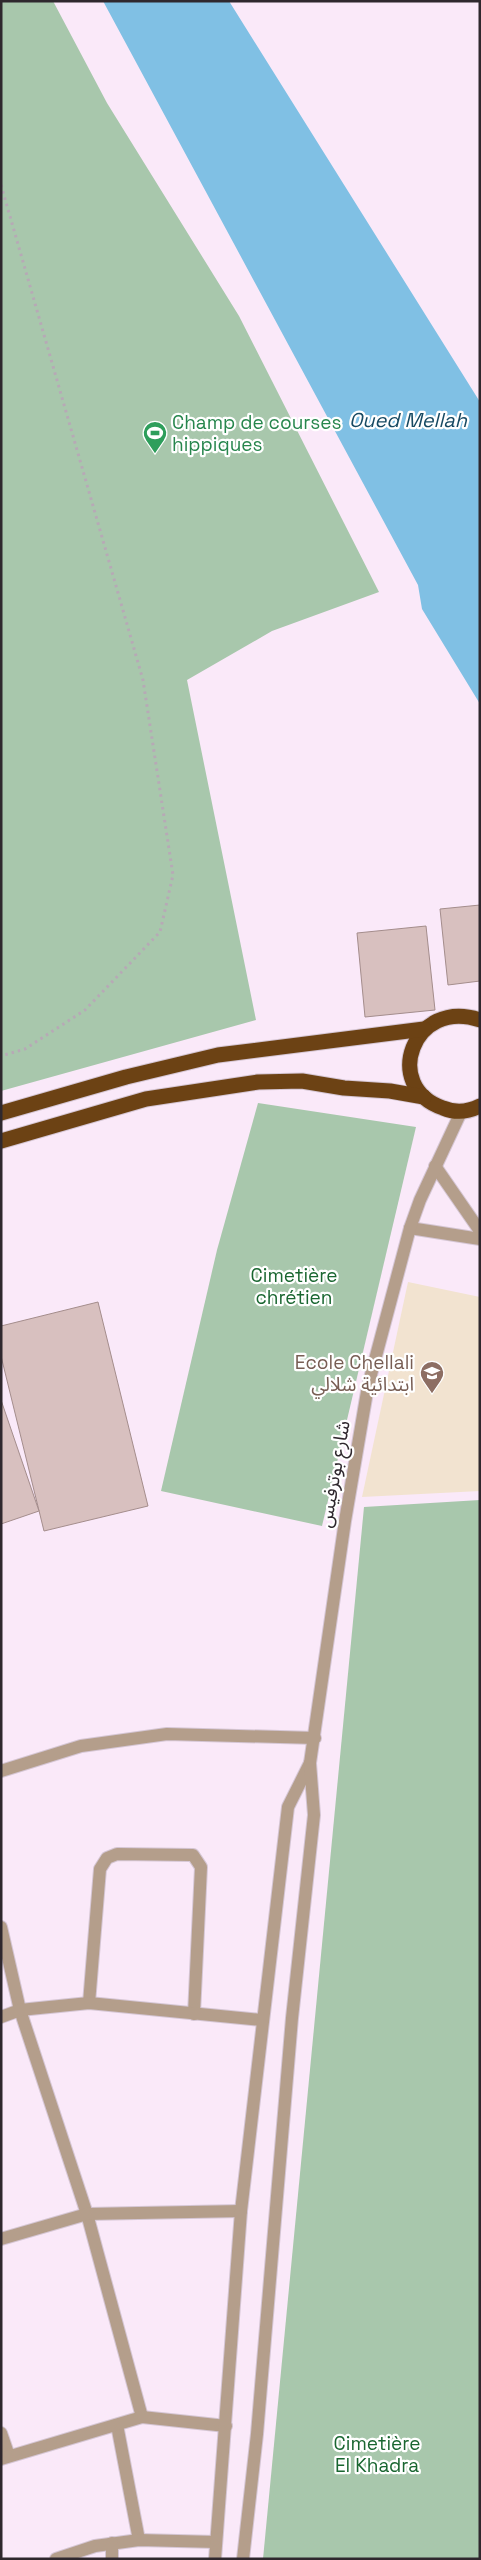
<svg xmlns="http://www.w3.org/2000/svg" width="481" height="2560" font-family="'Space Grotesk','Noto Sans Arabic',sans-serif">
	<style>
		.education { fill: #f2e3d0 }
		.green { fill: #a8c7ac }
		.water { fill: #80c0e4 }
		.building { fill: #d8c0bf; stroke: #a48d8c }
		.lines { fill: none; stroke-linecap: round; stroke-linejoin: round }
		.minor-casing { stroke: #d5c6d4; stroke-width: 14 }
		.highway-casing { stroke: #d5c6d4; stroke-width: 17 }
		.path { stroke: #b7a9b6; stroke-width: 3; stroke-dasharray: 2.5 4; stroke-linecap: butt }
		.minor { stroke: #b49e8b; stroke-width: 12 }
		.highway { stroke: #6c4214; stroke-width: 15 }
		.labels { text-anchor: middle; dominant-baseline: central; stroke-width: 4.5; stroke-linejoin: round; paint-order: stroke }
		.leisure-label { font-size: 19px; fill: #27864d; stroke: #fff; text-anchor: start }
		.park-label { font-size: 19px; fill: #196630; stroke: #fff }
		.education-label { font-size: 19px; fill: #785e54; stroke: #fff; text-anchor: end }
		.street-label { font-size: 19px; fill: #2f282e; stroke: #fff }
		.water-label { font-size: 20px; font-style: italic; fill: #164962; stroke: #fff }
	</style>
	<rect width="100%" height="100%" fill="#fae9f9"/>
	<path class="education" d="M408 1282 480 1297V1491L362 1497Z"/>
	<g class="green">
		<path d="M1 1H53L107 103 239 316 379 592 272 631 187 680 256 1020 1 1091Z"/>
		<path d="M258 1103 416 1127 322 1526 161 1491 217 1250Z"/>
		<path d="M480 1500V2559H263L364 1507Z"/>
	</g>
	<path class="water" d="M103 1H229L480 402V704L422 609 418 585Z"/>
	<g class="building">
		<path d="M480 905V981L448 985 440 909Z"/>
		<path d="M426 926 435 1010 365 1017 357 933Z"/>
		<path d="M98 1302 148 1506 44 1531 1 1356V1326Z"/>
		<path d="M1 1400 39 1511 1 1524Z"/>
	</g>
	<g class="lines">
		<g class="minor-casing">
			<g id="minor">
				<path d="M435 1166 480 1231"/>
				<path d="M410 1228 480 1239"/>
				<path d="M1 1771 81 1746 167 1734 315 1738"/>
				<path d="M1 1927 20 2010 87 2214 142 2417"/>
				<path d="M89 2003 100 1869 107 1858 117 1854 193 1855 201 1867 194 2014"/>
				<path d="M1 2017 20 2010 89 2003 262 2020"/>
				<path d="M1 2239 87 2214 241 2211"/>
				<path d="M117 2425 139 2540"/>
				<path d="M1 2433 9 2456"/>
				<path d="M1 2459 142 2417 226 2426"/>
				<path d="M56 2559 95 2546 139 2540 216 2542"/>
				<path d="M112 2559V2543"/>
				<path d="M215 2559 241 2211 288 1807 310 1763"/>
				<path d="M243 2559 257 2434 292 2018 314 1815 310 1763 345 1521 368 1386 410 1228 420 1200 461 1112"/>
			</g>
		</g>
		<g class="highway-casing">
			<g id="highway">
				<path d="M480 1020C413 997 381 1087 443 1108 455 1113 468 1112 480 1106"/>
				<path d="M1 1113 126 1077 218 1055 424 1029"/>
				<path d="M1 1141 146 1099 258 1082 302 1081 344 1088 390 1091 424 1097"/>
			</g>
		</g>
		<path class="path" d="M1 185 143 680 173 875 160 932 85 1010 25 1049 1 1056"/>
		<use href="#minor" class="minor"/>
		<use href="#highway" class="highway"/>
	</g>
	<defs>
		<g id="stadium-pin" transform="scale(1.25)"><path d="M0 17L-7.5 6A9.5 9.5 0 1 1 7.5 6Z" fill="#2e9e5b" stroke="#fff"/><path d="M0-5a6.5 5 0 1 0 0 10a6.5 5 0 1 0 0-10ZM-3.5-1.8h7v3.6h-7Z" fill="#fff"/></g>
		<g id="school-pin" transform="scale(1.25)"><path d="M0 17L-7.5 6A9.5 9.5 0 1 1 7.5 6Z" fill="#8d6e63" stroke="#fff"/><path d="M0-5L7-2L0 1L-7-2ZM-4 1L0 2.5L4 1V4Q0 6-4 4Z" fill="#fff"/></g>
	</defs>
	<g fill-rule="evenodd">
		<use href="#stadium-pin" x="155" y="433"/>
		<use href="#school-pin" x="432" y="1373"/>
	</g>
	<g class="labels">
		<g class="leisure-label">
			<text x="172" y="422">Champ de courses<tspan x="172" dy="22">hippiques</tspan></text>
		</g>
		<g class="park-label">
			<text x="294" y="1275">Cimetière<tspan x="294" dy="22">chrétien</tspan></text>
			<text x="377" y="2443">Cimetière<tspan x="377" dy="22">El Khadra</tspan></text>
		</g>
		<g class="education-label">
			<text x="414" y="1362">Ecole Chellali<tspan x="414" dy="22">ابتدائية شلالي</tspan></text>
		</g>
		<g class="street-label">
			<text transform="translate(334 1474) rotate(-80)">شارع بوترفيس</text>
		</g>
		<g class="water-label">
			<text x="408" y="420">Oued Mellah</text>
		</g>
	</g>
	<rect width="481" height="2560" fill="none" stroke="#2f282e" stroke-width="5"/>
</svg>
